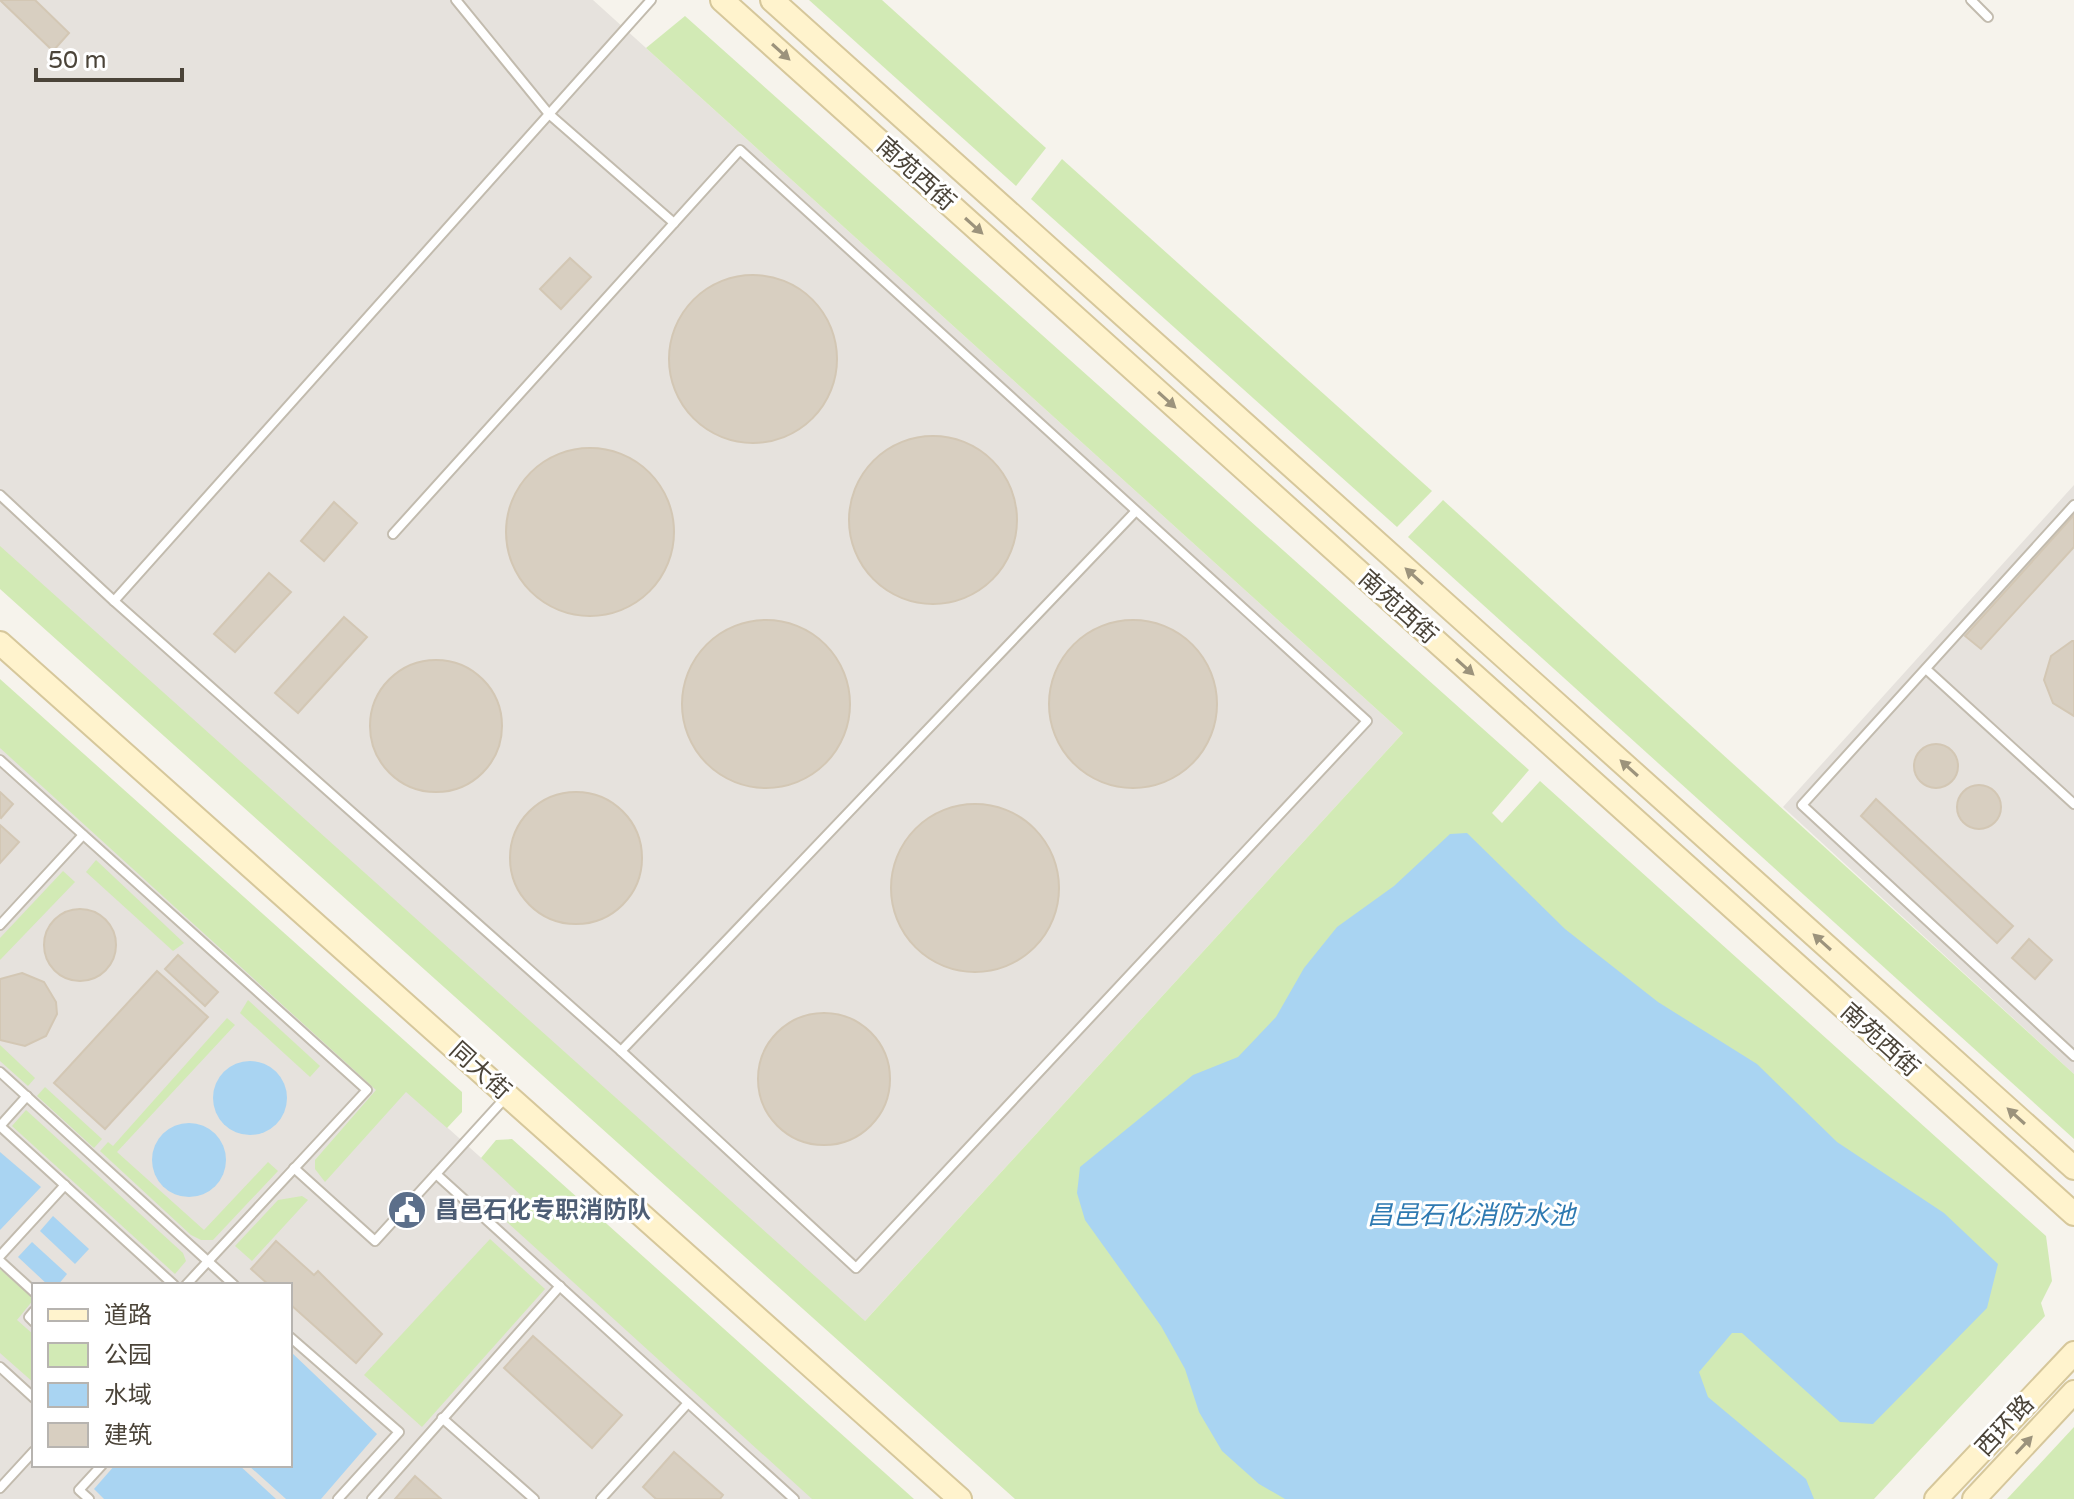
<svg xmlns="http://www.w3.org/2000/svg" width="2074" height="1499" font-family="'Varela Round','Noto Sans SC',sans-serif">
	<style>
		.industrial { fill: #e6e2dd; fill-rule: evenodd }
		.green { fill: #d2eab5 }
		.water { fill: #a9d4f2 }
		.building { fill: #d8cfc1; stroke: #d3c7b4; stroke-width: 2 }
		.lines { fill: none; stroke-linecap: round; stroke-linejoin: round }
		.lane-casing { stroke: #c2bbae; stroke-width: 12 }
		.secondary-casing { stroke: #d6c79b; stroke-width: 26 }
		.lane { stroke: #fff; stroke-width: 8 }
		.secondary { stroke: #fff3cd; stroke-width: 22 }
		.oneway { fill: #9c937c }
		.labels { text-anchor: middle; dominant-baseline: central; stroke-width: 6; stroke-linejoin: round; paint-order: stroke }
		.street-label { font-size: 24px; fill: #4b4439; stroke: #fff }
		.service-label { font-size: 24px; font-weight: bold; fill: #4e5e75; stroke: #fff; text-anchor: start }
		.water-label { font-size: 26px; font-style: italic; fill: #2e7ab2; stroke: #fff }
	</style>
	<rect width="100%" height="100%" fill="#f6f3ec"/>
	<g class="industrial">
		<path d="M0 0H593L1403 733 864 1322 0 552Z"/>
		<path d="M2074 485V1074L1783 807Z"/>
		<path d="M0 726 527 1199 858 1499H0ZM34 1285H290V1465H34Z"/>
	</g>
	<g class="green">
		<path d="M809 0H882L1046 148 1016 186Z"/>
		<path d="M685 16 1529 770 1492 813 1502 823 1540 781 2046 1236 2052 1281 2041 1303 2045 1316 1874 1499H1015L0 589V546L865 1321 1403 733 646 48Z"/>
		<path d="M1062 159 1432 491 1397 527 1031 199Z"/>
		<path d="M1443 500 2074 1074V1139L1408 537Z"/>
		<path d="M0 679 462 1092V1112L447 1128 406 1092 325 1182 315 1169V1160L376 1090 0 748Z"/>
		<path d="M96 860 184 943 173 951 86 872Z"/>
		<path d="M63 871 75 882 0 960V938Z"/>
		<path d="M248 1000 320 1066 310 1077 240 1013Z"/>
		<path d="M227 1018 235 1025 117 1152 204 1230 268 1162 278 1171 213 1240H201L191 1235 100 1151 108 1142 113 1146Z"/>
		<path d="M0 1045 35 1078 28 1086 0 1061Z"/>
		<path d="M45 1087 102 1139 94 1148 37 1096Z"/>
		<path d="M26 1110 183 1253 186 1261 175 1274 12 1126Z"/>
		<path d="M512 1139 914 1499H812L507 1222 526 1200 481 1158 496 1140Z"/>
		<path d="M302 1196 308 1200 252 1261 235 1246 278 1200Z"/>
		<path d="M490 1239 545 1289 422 1427 364 1375Z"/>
		<path d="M0 1269 34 1299 17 1320 34 1335V1383L0 1353Z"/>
		<path d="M2074 1427V1499H2007Z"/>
	</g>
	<g class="water">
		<path d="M1467 833 1565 929 1658 1002 1757 1064 1837 1142 1944 1213 1998 1264 1987 1308 1873 1424 1840 1422 1742 1333H1732L1699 1372 1708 1397 1806 1479 1814 1499H1285L1259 1484 1222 1451 1199 1412 1185 1369 1161 1326 1085 1220 1077 1193 1080 1167 1193 1075 1238 1057 1276 1017 1304 968 1337 927 1394 886 1450 834Z"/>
		<circle cx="250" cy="1098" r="37"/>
		<circle cx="189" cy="1160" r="37"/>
		<path d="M0 1152 41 1187 0 1230Z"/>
		<path d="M53 1216 89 1249 75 1264 40 1231Z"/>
		<path d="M32 1242 67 1274 58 1285H48L18 1257Z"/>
		<path d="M290 1351 377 1434 321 1499H286L248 1465H290Z"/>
		<path d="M115 1465H239L276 1499H104L94 1489Z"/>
	</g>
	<g class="building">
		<path d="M0 0H35L69 33 53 51Z"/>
		<path d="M570 258 591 277 561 309 540 289Z"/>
		<circle cx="753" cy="359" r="84"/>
		<circle cx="933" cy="520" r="84"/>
		<circle cx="590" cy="532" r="84"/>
		<path d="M334 502 357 523 324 561 301 541Z"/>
		<path d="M2074 515V547L1981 649 1965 636Z"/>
		<path d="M269 573 291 592 235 652 214 634Z"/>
		<path d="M344 617 367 637 298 713 275 693Z"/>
		<circle cx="1133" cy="704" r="84"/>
		<circle cx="766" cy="704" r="84"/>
		<path d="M2072 641H2074V716L2053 703 2044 680 2051 656Z"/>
		<circle cx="436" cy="726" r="66"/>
		<circle cx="1936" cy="766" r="22"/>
		<circle cx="1979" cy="807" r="22"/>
		<path d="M0 792 13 804 1 818 0 817Z"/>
		<circle cx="576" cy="858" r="66"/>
		<path d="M1876 799 2013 926 1997 943 1861 816Z"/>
		<circle cx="975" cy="888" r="84"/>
		<path d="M0 825 19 842 0 863Z"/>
		<circle cx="80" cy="945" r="36"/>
		<path d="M2029 939 2052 960 2035 979 2012 958Z"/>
		<path d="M178 955 218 992 205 1006 165 969Z"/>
		<path d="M157 971 208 1017 105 1129 54 1083Z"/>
		<path d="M22 973 44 982 56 1002 57 1014 46 1036 25 1046 0 1040V979Z"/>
		<circle cx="824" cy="1079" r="66"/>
		<path d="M276 1241 314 1275 318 1271 382 1334 356 1363 290 1304V1285H269L251 1269Z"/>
		<path d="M533 1336 622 1415 592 1448 504 1368Z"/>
		<path d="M674 1452 723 1495 720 1499H656L643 1487Z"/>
		<path d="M415 1476 441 1499H395Z"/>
	</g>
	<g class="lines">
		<g class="lane-casing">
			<g id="lane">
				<path d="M456 0 549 114 674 223"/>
				<path d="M1971 0 1988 17"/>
				<path d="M0 495 114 601 621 1051 1135 512"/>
				<path d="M2074 505 1802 805 2074 1056"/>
				<path d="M393 534 740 150 1367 721 856 1268 621 1051"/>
				<path d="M114 601 651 0"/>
				<path d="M1926 669 2074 804"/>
				<path d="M0 760 367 1090 186 1285"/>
				<path d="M0 925 83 835"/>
				<path d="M0 1072 234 1285"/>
				<path d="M0 1126 174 1285"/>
				<path d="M0 1126 27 1096"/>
				<path d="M294 1168 375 1241 506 1097"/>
				<path d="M436 1174 794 1499"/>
				<path d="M0 1256 65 1185"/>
				<path d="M0 1261 34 1292"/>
				<path d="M34 1311 29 1317 34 1322"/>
				<path d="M290 1337 399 1432 338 1499"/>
				<path d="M0 1367 34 1398"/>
				<path d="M442 1418 534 1499"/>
				<path d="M0 1488 34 1451"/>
				<path d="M89 1499 79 1490 102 1465"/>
				<path d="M372 1499 560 1286"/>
				<path d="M601 1499 688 1403"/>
			</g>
		</g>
		<g class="secondary-casing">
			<g id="secondary">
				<path d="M722 0 2074 1214"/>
				<path d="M772 0 2074 1168"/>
				<path d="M0 643 960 1499"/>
				<path d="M1936 1499 2074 1353"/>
				<path d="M1974 1499 2074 1392"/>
			</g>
		</g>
		<use href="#lane" class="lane"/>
		<use href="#secondary" class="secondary"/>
	</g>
	<defs><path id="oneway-solid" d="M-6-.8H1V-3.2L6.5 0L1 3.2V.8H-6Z" transform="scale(2)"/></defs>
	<g class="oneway">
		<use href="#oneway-solid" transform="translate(781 52) rotate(42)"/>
		<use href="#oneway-solid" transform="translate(974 226) rotate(42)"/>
		<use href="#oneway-solid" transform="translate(1167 400) rotate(42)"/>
		<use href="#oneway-solid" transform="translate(1414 576) rotate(-138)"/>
		<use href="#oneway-solid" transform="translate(1465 667) rotate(42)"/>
		<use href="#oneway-solid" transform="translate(1629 768) rotate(-138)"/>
		<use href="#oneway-solid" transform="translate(1822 942) rotate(-138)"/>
		<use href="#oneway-solid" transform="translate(2016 1116) rotate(-138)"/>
		<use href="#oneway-solid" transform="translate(2024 1445) rotate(-47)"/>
	</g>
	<defs>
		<g id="civic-disc" transform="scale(2)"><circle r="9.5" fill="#5c6f8a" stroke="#fff"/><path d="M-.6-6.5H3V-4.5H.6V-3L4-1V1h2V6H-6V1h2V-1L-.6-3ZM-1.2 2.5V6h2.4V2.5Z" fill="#fff"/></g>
	</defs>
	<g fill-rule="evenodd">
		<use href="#civic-disc" x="407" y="1210"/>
	</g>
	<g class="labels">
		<g class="street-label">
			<text transform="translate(916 174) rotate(42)">南苑西街</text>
			<text transform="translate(1398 607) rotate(42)">南苑西街</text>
			<text transform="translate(1880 1040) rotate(42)">南苑西街</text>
			<text transform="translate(480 1071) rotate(42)">同大街</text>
			<text transform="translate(2005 1426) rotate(-47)">西环路</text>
		</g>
		<g class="service-label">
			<text x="435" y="1210">昌邑石化专职消防队</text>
		</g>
		<g class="water-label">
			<text x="1471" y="1215">昌邑石化消防水池</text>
		</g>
	</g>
	<rect x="32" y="1283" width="260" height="184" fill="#ffffff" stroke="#b7b4b0" stroke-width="2"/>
	<rect x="48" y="1309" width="40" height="12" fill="#fff3cd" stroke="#b7b4b0" stroke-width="2"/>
	<text x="104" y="1323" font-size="24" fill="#4b4439">道路</text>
	<rect x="48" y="1343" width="40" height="24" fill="#d2eab5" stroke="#b7b4b0" stroke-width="2"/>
	<text x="104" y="1363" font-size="24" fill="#4b4439">公园</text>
	<rect x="48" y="1383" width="40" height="24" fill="#a9d4f2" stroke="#b7b4b0" stroke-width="2"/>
	<text x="104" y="1403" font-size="24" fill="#4b4439">水域</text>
	<rect x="48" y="1423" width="40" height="24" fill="#d8cfc1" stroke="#b7b4b0" stroke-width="2"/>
	<text x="104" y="1443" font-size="24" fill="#4b4439">建筑</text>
	<path d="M36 68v12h146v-12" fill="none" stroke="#4b4439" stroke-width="4"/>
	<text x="48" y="68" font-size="24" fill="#4b4439" stroke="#ffffff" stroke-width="6" paint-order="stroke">50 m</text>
</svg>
